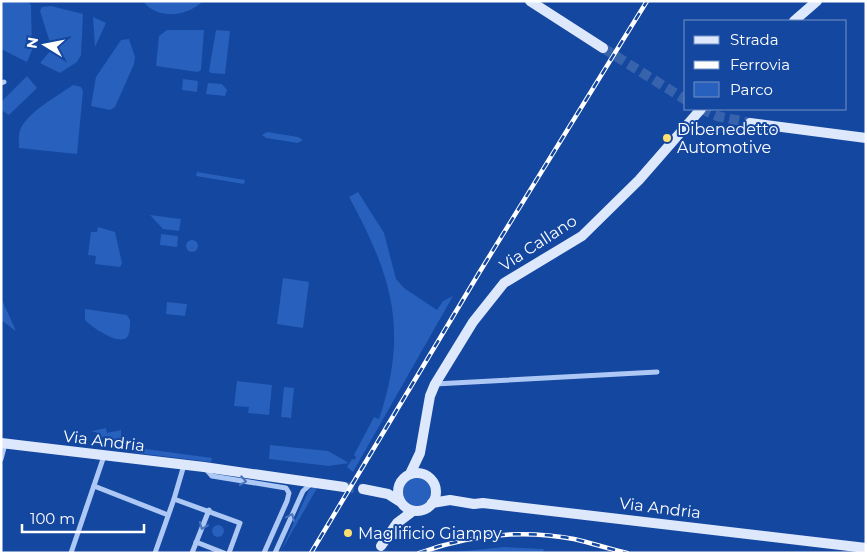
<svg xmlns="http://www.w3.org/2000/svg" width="867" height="554" font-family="Montserrat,sans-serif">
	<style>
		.green { fill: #2760bd }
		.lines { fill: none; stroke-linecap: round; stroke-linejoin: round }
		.secondary-tunnel { stroke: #3763ad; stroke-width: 10; stroke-dasharray: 10 5; stroke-linecap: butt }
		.street { stroke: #adc8f4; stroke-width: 5 }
		.secondary { stroke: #dde8fd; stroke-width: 10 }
		.rail-casing { stroke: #fff; stroke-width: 4.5 }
		.rail { stroke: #14479f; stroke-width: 2.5; stroke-dasharray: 8; stroke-linecap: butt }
		.oneway { stroke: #4a74bd }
		.poi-dot { fill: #ffdf70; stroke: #14479f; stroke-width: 2 }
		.labels { text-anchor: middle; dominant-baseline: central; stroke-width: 4; stroke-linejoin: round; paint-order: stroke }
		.poi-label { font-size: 16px; fill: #fff; stroke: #14479f; text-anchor: start }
		.street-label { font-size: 16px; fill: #fff; stroke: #14479f }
	</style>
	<rect width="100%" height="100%" fill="#14479f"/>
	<g class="green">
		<path d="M1 1H28L31 5 32 50 27 62 1 49Z"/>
		<path d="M143 1H203C187 17 157 20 143 1Z"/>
		<path d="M51 6 83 14 81 55 77 62 60 73 40 63 52 49 40 11 42 7Z"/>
		<path d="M93 17 106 23 95 47Z"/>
		<path d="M167 30H204L201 70 198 72 156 66 159 36Z"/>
		<path d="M216 30 230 31 225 74 211 73 209 71Z"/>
		<path d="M129 39 135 57 134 64 115 107 110 110 91 106 96 77 121 40Z"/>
		<path d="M27 76 37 88 9 115 1 110V102Z"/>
		<path d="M183 79 198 81 197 92 182 90Z"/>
		<path d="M208 83 222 84 227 90 225 96 206 94Z"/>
		<path d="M73 85 81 87 83 91 77 154 19 148C19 142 18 134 21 128 28 112 59 95 73 85Z"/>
		<path d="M267 132 298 137 303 140 298 143 266 138 262 135Z"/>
		<path d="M197 172 245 180 244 184 196 176Z"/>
		<path d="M358 192 384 233 396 279 404 288 437 310 443 301 453 296 353 472 347 467 352 459 354 460 356 457 354 455 374 417 379 419C409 330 392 276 349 197Z"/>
		<path d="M150 215 181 219 179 231 163 229Z"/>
		<path d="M98 227 115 232 122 263 120 267 95 264 96 256 88 255 91 232H97Z"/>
		<path d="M161 234 178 236 177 247 160 245Z"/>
		<circle cx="192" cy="246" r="6"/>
		<path d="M283 278 309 282 303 328 277 324Z"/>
		<path d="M1 300H2L16 331 1 320Z"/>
		<path d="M167 302 187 304 185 316 166 314Z"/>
		<path d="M85 309 127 315 130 320C130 325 130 332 128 336 121 348 90 326 85 320Z"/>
		<path d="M237 381 272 385 269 415 248 413 249 407 234 406Z"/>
		<path d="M284 387 294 388 291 418 281 417Z"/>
		<path d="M106 428 107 433 121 430V441H113L108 436 98 438 96 432H93L92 431Z"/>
		<path d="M270 445 328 451 349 463 329 466 269 459Z"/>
		<path d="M131 447 212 458 211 462 136 453Z"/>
		<circle cx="417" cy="492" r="14"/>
		<path d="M313 487 317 488 280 553 309 490Z"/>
		<circle cx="218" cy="531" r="6"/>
		<path d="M504 547 544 549 543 553H446Z"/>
	</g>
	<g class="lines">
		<g class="secondary-tunnel">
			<path d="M603 48 686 100"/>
			<path d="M701 109 717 116 750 123"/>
			<path d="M344 487 363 489"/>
		</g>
		<g class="street">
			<path d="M1 83 4 82"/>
			<path d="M435 384 657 372"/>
			<path d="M1 459 5 444"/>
			<path d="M206 469 212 476 286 488 289 493 287 501 264 553"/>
			<path d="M94 486 168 515"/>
			<path d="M174 499 240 523 229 553"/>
			<path d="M196 542 224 553"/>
			<path d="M71 553 104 456"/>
			<path d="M155 553 174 499 184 465"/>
			<path d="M192 553 209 510"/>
			<path d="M275 553 303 491 312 483"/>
		</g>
		<g class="secondary">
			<path d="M530 1 603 48"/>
			<path d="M794 21 817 1"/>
			<path d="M750 123 866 138"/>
			<path d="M1 443 204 467 344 487"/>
			<circle cx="417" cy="492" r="19"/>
			<path d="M410 474 420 453 430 396 435 384 473 322 504 283 582 236 639 180 701 109"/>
			<path d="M363 489 388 494 399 501"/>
			<path d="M432 503 450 500 474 504 483 503 866 548"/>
			<path d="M381 546 397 523 413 511"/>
		</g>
		<g class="rail-casing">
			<g id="rail">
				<path d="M311 553 479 273 647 1"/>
				<path d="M419 553C469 535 521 529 574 539 592 543 609 549 627 553"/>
			</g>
		</g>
		<use href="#rail" class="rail"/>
	</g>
	<defs><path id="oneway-chevron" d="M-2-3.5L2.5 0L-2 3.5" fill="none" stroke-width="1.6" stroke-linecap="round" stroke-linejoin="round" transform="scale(1.25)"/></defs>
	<g class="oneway">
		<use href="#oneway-chevron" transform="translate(243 481) rotate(10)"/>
		<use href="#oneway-chevron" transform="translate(291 517) rotate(-65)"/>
		<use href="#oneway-chevron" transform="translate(203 526) rotate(112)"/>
	</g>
	<g class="poi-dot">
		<circle cx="667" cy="138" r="5"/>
		<circle cx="348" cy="533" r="5"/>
	</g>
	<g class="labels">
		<g class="poi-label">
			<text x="677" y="129">Dibenedetto<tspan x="677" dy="18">Automotive</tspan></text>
			<text x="358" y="533">Maglificio Giampy</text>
		</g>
		<g class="street-label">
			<text transform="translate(538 243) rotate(-33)">Via Callano</text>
			<text transform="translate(104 441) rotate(7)">Via Andria</text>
			<text transform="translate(660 508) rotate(7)">Via Andria</text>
		</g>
	</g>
	<rect width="867" height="554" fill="none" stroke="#ffffff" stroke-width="5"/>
	<rect x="684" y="20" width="162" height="90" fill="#14479f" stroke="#7291c5"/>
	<rect x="694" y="36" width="25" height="8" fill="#dde8fd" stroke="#7291c5"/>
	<text x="730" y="45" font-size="15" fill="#ffffff">Strada</text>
	<rect x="694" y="61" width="25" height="8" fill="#ffffff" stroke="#7291c5"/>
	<text x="730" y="70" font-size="15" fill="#ffffff">Ferrovia</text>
	<rect x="694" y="82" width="25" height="15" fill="#2760bd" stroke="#7291c5"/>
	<text x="730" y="95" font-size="15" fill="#ffffff">Parco</text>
	<g transform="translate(45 45) rotate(280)" stroke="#14479f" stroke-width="4" paint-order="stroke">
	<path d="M0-4L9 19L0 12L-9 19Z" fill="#ffffff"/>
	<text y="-8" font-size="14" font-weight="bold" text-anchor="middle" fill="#ffffff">N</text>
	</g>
	<path d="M22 524v8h122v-8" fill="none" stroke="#ffffff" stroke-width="2.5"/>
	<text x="30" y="524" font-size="15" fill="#ffffff" stroke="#14479f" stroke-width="4" paint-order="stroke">100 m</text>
</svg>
